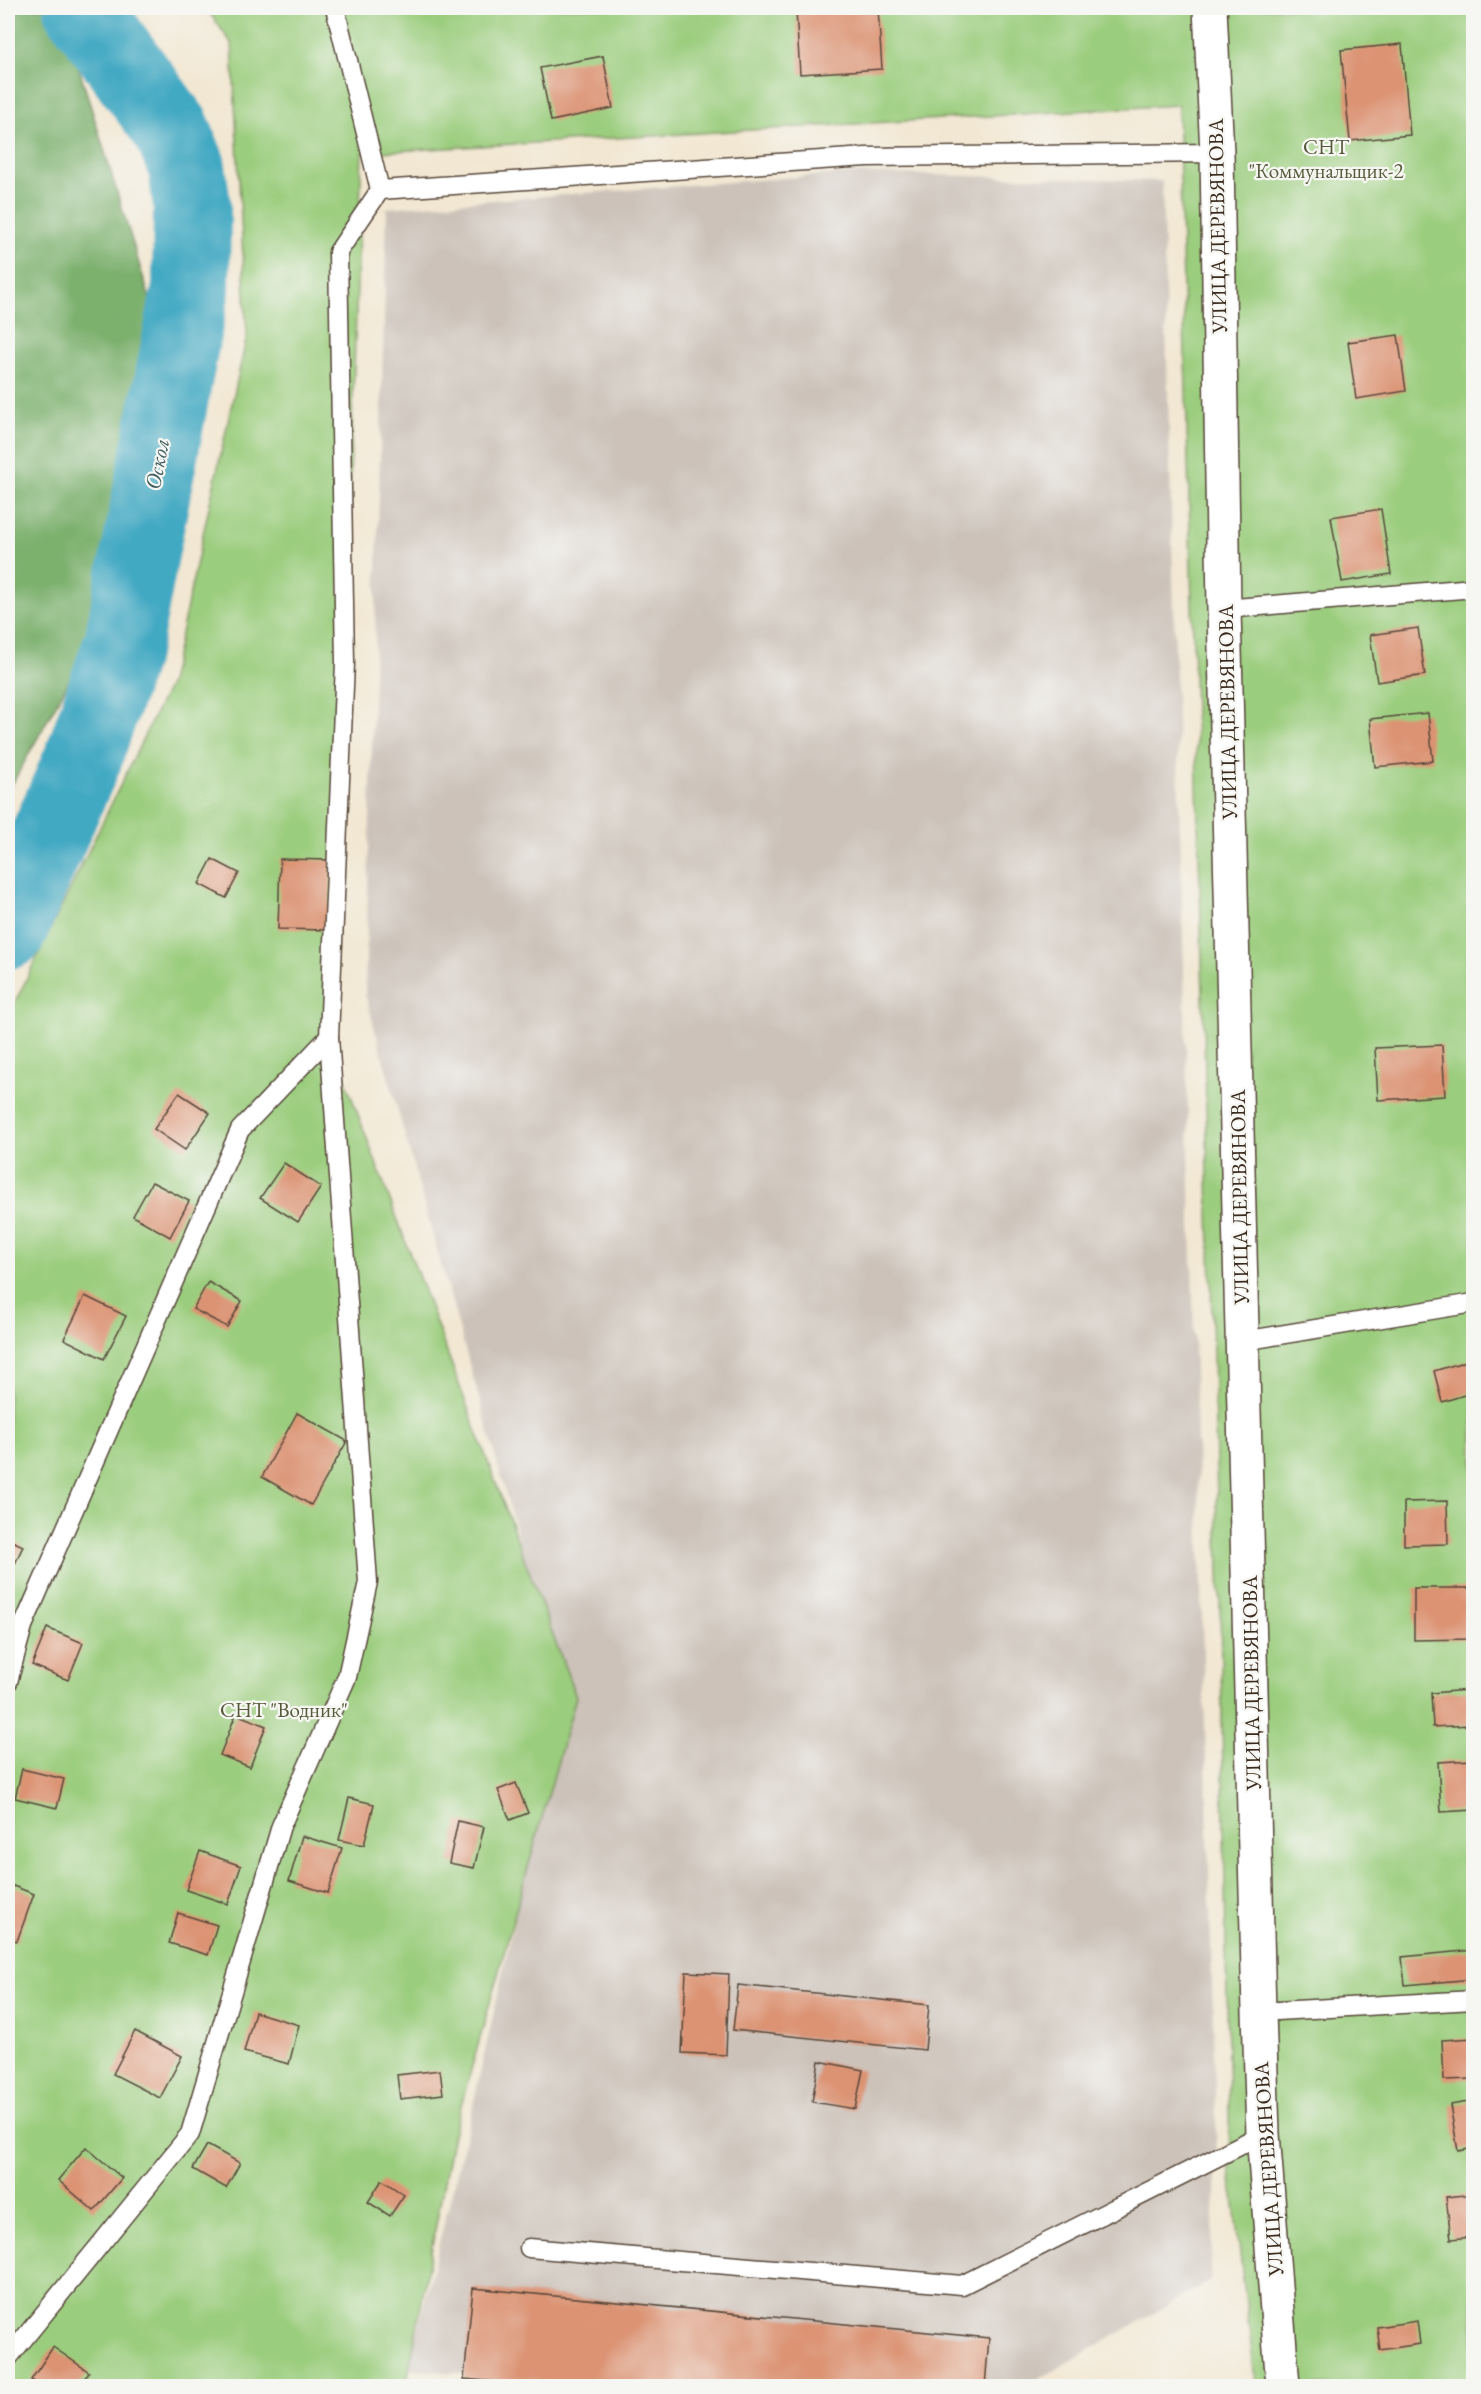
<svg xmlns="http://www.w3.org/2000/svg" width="1481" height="2394" font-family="'EB Garamond',serif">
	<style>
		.industrial { fill: #ccc2b9 }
		.green { fill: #9bcd7e; stroke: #6b7c4e; stroke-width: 1.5 }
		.forest { fill: #7cb06d; stroke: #5c6d46; stroke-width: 1.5 }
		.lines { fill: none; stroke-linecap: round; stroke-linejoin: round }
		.river { stroke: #43a9c3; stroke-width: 78 }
		.building { fill: #db9373 }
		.lane-casing { stroke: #564639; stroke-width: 21 }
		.street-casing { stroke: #564639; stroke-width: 36 }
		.lane { stroke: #fff; stroke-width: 18 }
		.street { stroke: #fff; stroke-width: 33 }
		.labels { text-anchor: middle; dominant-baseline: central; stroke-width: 4.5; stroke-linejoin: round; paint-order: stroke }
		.park-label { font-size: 21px; fill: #585b3b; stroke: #f6f6f2 }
		.street-label { font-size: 21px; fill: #3b2a1e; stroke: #f6f6f2 }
		.water-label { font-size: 22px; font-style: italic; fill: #3e5d60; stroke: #f6f6f2 }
	</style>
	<rect width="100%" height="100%" fill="#f6f6f2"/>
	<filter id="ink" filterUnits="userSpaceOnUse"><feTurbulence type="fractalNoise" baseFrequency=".0167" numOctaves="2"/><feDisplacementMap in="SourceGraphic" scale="12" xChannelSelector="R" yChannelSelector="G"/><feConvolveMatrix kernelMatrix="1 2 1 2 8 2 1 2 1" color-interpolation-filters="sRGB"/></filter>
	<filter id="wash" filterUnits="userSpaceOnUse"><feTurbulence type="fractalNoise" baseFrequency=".008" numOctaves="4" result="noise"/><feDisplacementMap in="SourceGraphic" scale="24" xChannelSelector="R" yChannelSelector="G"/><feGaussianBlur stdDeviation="1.35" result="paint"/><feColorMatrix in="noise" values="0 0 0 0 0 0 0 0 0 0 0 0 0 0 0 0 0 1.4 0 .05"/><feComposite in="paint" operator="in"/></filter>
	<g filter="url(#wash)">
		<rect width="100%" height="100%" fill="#f2e7d2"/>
		<path class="industrial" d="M851 173 1162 181 1217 2159 1210 2281 1027 2386H606L408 2369 468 2127 564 1700 365 994 387 208Z"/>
		<path class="green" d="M206 8H1473V2386H1256L1230 2171 1220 1605 1178 105 362 153 329 1037 576 1697 453 2134 406 2386H8V1017L170 683 247 336 232 44Z"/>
		<path class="forest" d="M8 8H50L66 26 169 361 91 641 8 792Z"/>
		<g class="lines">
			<path class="river" d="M8 930 84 756 123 642 191 288 192 207 187 167 172 130 83 8"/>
		</g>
		<g id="blocks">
			<g class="building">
				<path d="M836 8H878L882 69 800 74 796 11Z"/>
				<path d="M1402 44 1410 135 1350 141 1341 50Z"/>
				<path d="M603 56 613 108 551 121 540 68Z"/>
				<path d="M1398 335 1406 391 1356 399 1348 342Z"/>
				<path d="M1381 509 1391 574 1342 582 1331 517Z"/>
				<path d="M1418 628 1425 675 1377 682 1370 635Z"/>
				<path d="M1428 713 1433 761 1375 767 1370 719Z"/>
				<path d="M212 859 239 873 226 898 199 884Z"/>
				<path d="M280 859 332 860 329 930 278 929Z"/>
				<path d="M1442 1045 1445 1096 1378 1100 1375 1048Z"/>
				<path d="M179 1093 210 1113 185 1150 154 1129Z"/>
				<path d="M284 1163 321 1187 298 1222 260 1198Z"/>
				<path d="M152 1182 189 1201 170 1237 133 1216Z"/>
				<path d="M208 1282 242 1301 227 1327 193 1309Z"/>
				<path d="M85 1296 126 1316 104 1359 64 1339Z"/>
				<path d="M1470 1360 1474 1371V1392L1442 1402 1434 1371Z"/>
				<path d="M297 1413 347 1441 311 1505 262 1477Z"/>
				<path d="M1447 1501 1448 1544 1404 1545V1502Z"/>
				<path d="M8 1539 23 1546 8 1579Z"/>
				<path d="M1414 1588H1474V1639L1414 1640Z"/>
				<path d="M47 1628 83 1643 68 1680 32 1665Z"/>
				<path d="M1468 1690 1471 1725 1433 1727 1431 1693Z"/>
				<path d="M236 1714 266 1726 250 1767 220 1755Z"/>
				<path d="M1474 1760V1810L1441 1812 1438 1762Z"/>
				<path d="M22 1769 64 1779 57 1808 15 1798Z"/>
				<path d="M516 1783 528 1813 510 1820 498 1790Z"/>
				<path d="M349 1798 374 1804 364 1845 339 1840Z"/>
				<path d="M458 1821 484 1827 474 1868 449 1863Z"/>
				<path d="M302 1836 342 1848 328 1893 289 1881Z"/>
				<path d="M200 1851 241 1866 228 1904 186 1890Z"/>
				<path d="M8 1884 34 1894 17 1941 8 1938Z"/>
				<path d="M178 1913 217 1925 208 1955 169 1943Z"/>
				<path d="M1474 1950V1979L1405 1985 1402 1957Z"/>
				<path d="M686 1972 729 1974 726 2055 682 2053Z"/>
				<path d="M738 1985 929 2005 925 2050 733 2030Z"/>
				<path d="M255 2012 299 2025 289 2064 244 2052Z"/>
				<path d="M135 2031 182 2056 160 2098 113 2074Z"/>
				<path d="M1474 2038V2079L1444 2080 1442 2040Z"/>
				<path d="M819 2061 863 2070 855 2109 812 2102Z"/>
				<path d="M440 2070 443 2094 400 2099 397 2075Z"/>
				<path d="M1474 2101V2148L1458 2151 1450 2105Z"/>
				<path d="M207 2145 240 2163 226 2188 193 2169Z"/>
				<path d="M86 2147 122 2178 94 2211 58 2180Z"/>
				<path d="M382 2180 404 2195 390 2216 368 2202Z"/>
				<path d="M1474 2194V2237L1451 2239 1446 2197Z"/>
				<path d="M473 2288 989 2338 985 2386H544L464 2379Z"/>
				<path d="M1417 2321 1420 2344 1380 2350 1377 2327Z"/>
				<path d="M53 2347 89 2372 79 2386H41L31 2380Z"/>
			</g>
		</g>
	</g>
	<g filter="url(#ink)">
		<use href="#blocks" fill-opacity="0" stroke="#564639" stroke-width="1.5"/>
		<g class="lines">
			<g class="lane-casing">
				<g id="lane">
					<path d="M380 190 866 157 1217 153"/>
					<path d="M1224 609 1474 588"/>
					<path d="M1243 1341 1474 1303"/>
					<path d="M8 1682 23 1626 240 1130 329 1037"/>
					<path d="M1259 2012 1474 2000"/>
					<path d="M529 2248 962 2285 1263 2134"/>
					<path d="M8 2358 190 2134 281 1826 347 1677 368 1582 329 1037 345 663 338 252 380 190 335 8"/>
				</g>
			</g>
			<g class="street-casing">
				<path id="street" d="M1210 8 1217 153 1224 609 1259 2012 1263 2134 1283 2386"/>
			</g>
			<use href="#lane" class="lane"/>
			<use href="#street" class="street"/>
		</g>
	</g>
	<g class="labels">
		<g class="park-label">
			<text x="1326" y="146">СНТ<tspan x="1326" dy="24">"Коммунальщик-2</tspan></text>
			<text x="284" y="1709">СНТ "Водник"</text>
		</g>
		<g class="street-label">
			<text transform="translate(1217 226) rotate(-91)">УЛИЦА ДЕРЕВЯНОВА</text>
			<text transform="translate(1227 712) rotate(-91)">УЛИЦА ДЕРЕВЯНОВА</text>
			<text transform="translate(1239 1197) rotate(-91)">УЛИЦА ДЕРЕВЯНОВА</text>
			<text transform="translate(1251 1683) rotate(-91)">УЛИЦА ДЕРЕВЯНОВА</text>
			<text transform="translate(1268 2169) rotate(-94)">УЛИЦА ДЕРЕВЯНОВА</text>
		</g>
		<g class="water-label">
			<text transform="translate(157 464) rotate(-79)">Оскол</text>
		</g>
	</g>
	<rect width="1481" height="2394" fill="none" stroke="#f6f6f2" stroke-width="30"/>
</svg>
